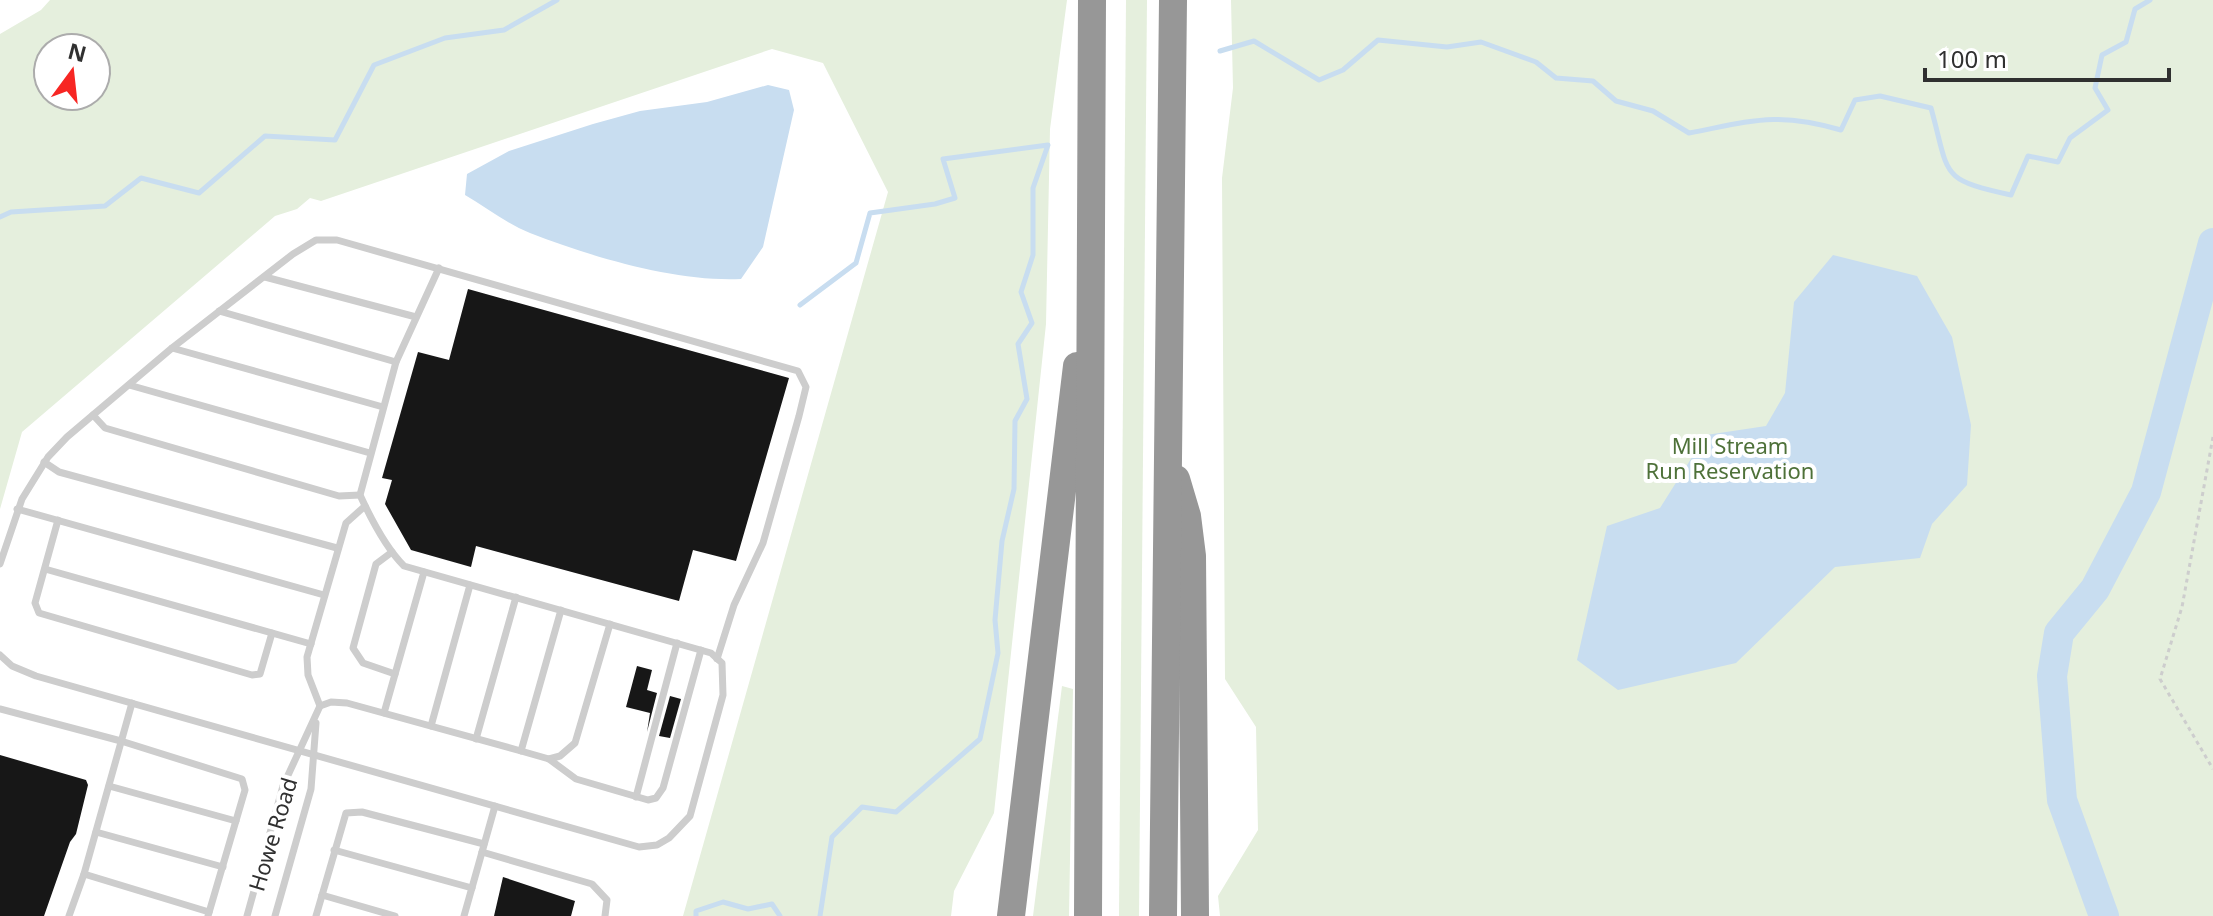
<svg xmlns="http://www.w3.org/2000/svg" width="2213" height="916" font-family="'Noto Sans',sans-serif">
	<style>
		.green { fill: #e5efdd; fill-rule: evenodd }
		.water { fill: #c8ddf0 }
		.lines { fill: none; stroke-linecap: round; stroke-linejoin: round }
		.stream { stroke: #c8ddf0; stroke-width: 5 }
		.river { stroke: #c8ddf0; stroke-width: 30 }
		.building { fill: #171717 }
		.path { stroke: #cdcdcd; stroke-width: 3; stroke-dasharray: 4 4; stroke-linecap: butt }
		.lane { stroke: #cdcdcd; stroke-width: 7 }
		.highway { stroke: #979797; stroke-width: 28 }
		.labels { text-anchor: middle; dominant-baseline: central; stroke-width: 8; stroke-linejoin: round; paint-order: stroke }
		.park-label { font-size: 22px; fill: #4e7139; stroke: #fff }
		.street-label { font-size: 22px; fill: #303030; stroke: #fff }
	</style>
	<rect width="100%" height="100%" fill="#fff"/>
	<g class="green">
		<path d="M50 0H1067L1050 129 1046 324 994 813 954 891 951 916H683L888 192 823 63 772 49 321 201 310 198 297 209 275 216 22 432 0 509V34L41 10ZM96 48V96H48V48Z"/>
		<path d="M1126 0H1147L1139 916H1119Z"/>
		<path d="M1231 0H2213V916H1220L1218 896 1258 830 1256 727 1225 679 1222 178 1233 88Z"/>
		<path d="M1062 686 1073 689 1069 916H1033Z"/>
	</g>
	<g class="water">
		<path d="M768 85 789 90 794 110 763 247 741 279C675 282 592 257 530 233 507 224 486 207 465 195L467 174 509 151 593 124 640 111 707 102Z"/>
		<path d="M1833 255 1917 276 1952 337 1971 425 1967 485 1932 524 1920 558 1835 567 1736 663 1618 690 1577 660 1607 526 1660 508 1706 435 1766 426 1785 393 1794 302Z"/>
	</g>
	<g class="lines">
		<g class="stream">
			<path d="M1220 51 1254 41 1319 80 1343 70 1378 40 1447 47 1481 42 1536 62 1556 78 1593 81 1616 101 1653 111 1689 133C1752 121 1777 111 1841 130L1855 100 1880 96 1931 108C1950 176 1938 179 2011 195L2028 156 2058 162 2070 138 2108 110 2095 88 2102 55 2126 42 2135 9 2150 0"/>
			<path d="M0 217 11 212 105 206 141 178 199 193 265 136 335 140 374 65 445 38 504 30 557 0"/>
			<path d="M800 305 856 263 870 213 935 204 955 198 943 159 1048 145 1033 188V255L1021 292 1032 323 1018 344 1027 399 1015 421 1014 489 1002 541 995 620 998 653 980 739 896 812 862 807 832 837 820 916"/>
			<path d="M696 916V911L723 902 748 909 772 904 780 916"/>
		</g>
		<path class="river" d="M2104 916 2062 800 2052 676 2059 633 2095 589 2146 492 2213 243"/>
	</g>
	<g class="building">
		<path d="M468 289 789 378 736 561 693 550 679 601 476 546 471 567 411 550 385 504 392 480 382 478 418 352 449 360Z"/>
		<path d="M637 666 652 670 647 690 657 693 647 732 650 713 626 707Z"/>
		<path d="M670 696 681 699 670 738 659 736Z"/>
		<path d="M0 755 86 780 88 785 76 834 70 842 44 916H0Z"/>
		<path d="M503 877 575 901 571 916H494Z"/>
	</g>
	<g class="lines">
		<path class="path" d="M2213 437 2182 607 2160 679 2213 769"/>
		<g class="lane">
			<path d="M265 277 416 317"/>
			<path d="M219 311 396 362"/>
			<path d="M172 348 383 407"/>
			<path d="M129 385 370 453"/>
			<path d="M93 415 105 428 339 496 360 495"/>
			<path d="M44 462 59 472 337 548"/>
			<path d="M17 509 324 595"/>
			<path d="M58 520 35 603 39 613 252 675 260 674 272 633"/>
			<path d="M392 552 376 564 353 648 363 663 395 674"/>
			<path d="M0 564 22 499 48 457 67 437 172 348 293 254 316 240H337L798 371 806 387 799 416 763 543 734 605 717 659"/>
			<path d="M45 569 311 644"/>
			<path d="M0 655 12 666 36 676 639 847 657 845 669 838 690 816 723 695 722 663 711 653 404 566C385 547 371 519 360 495L396 362 439 268"/>
			<path d="M320 706 308 675 307 657 346 523 365 506"/>
			<path d="M0 709 121 741 242 779 245 790 208 916"/>
			<path d="M384 713 424 572"/>
			<path d="M431 726 470 585"/>
			<path d="M476 739 516 597"/>
			<path d="M521 751 561 610"/>
			<path d="M549 759 560 756 575 743 610 624"/>
			<path d="M109 786 236 821"/>
			<path d="M636 797 677 643"/>
			<path d="M96 832 223 867"/>
			<path d="M334 850 472 888"/>
			<path d="M482 852 592 884 607 900 605 916"/>
			<path d="M84 874 209 912"/>
			<path d="M322 895 395 916"/>
			<path d="M69 916 84 874 132 703"/>
			<path d="M247 916 283 786 320 706 331 702 347 703 521 751 549 759 576 779 648 800 656 798 663 788 701 650"/>
			<path d="M275 916 311 789 316 723"/>
			<path d="M316 916 346 813 362 812 484 844"/>
			<path d="M464 916 495 806"/>
		</g>
		<g class="highway">
			<path d="M1176 479 1187 516 1192 556 1195 916"/>
			<path d="M1011 916 1077 366"/>
			<path d="M1088 916 1092 0"/>
			<path d="M1163 916 1173 0"/>
		</g>
	</g>
	<g class="labels">
		<g class="park-label">
			<text x="1730" y="445">Mill Stream<tspan x="1730" dy="25">Run Reservation</tspan></text>
		</g>
		<g class="street-label">
			<text transform="translate(272 834) rotate(-73)">Howe Road</text>
		</g>
	</g>
	<g transform="translate(72 72) rotate(15)"><circle r="38" fill="#ffffff" stroke="#acacac" stroke-width="2"/>
	<path d="M0-6L14 30L0 20L-14 30Z" fill="#f72623"/>
	<text y="-12" font-size="22" font-weight="bold" text-anchor="middle" fill="#303030">N</text>
	</g>
	<path d="M1925 68v12h244v-12" fill="none" stroke="#303030" stroke-width="4"/>
	<text x="1937" y="68" font-size="24" fill="#303030" stroke="#ffffff" stroke-width="6" paint-order="stroke">100 m</text>
</svg>
